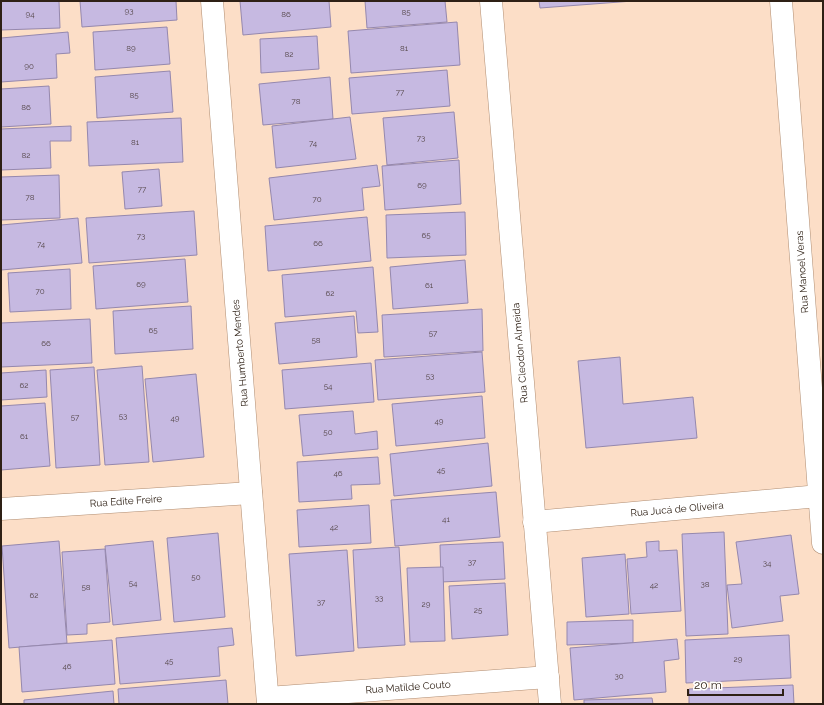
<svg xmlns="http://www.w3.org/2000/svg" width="824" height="705" font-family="Raleway,sans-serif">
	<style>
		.building { fill: #c6b9e1; stroke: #9588ae }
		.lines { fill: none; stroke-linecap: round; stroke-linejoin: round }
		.minor-casing { stroke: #b08d72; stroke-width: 23 }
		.minor { stroke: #fff; stroke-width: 22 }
		.labels { text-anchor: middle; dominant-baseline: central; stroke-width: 3.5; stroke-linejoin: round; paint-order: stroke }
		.number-label { font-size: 8px; fill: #544648 }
		.street-label { font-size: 10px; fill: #2e2015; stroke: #fff }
	</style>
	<rect width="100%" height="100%" fill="#fcdec7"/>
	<g class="building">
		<path d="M1 1H59L60 28 1 30Z"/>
		<path d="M80 1H176L177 20 82 27Z"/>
		<path d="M240 1H329L331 27 243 35Z"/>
		<path d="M365 1H445L447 22 367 28Z"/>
		<path d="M539 1H633L540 8Z"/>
		<path d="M457 22 460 65 351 73 348 31Z"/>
		<path d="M167 27 170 64 95 70 93 32Z"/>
		<path d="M68 32 70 53 56 54 57 78 1 82V38Z"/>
		<path d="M317 36 319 69 261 73 260 39Z"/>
		<path d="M447 70 450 106 352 114 349 78Z"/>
		<path d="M170 71 173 112 97 118 95 77Z"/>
		<path d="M330 77 333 119 263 125 259 84Z"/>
		<path d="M49 86 51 124 1 127V89Z"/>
		<path d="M454 112 458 158 387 165 383 118Z"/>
		<path d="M350 117 356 159 276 168 272 126Z"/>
		<path d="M181 118 183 162 89 166 87 122Z"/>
		<path d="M71 126V141H50L51 168 1 170V129Z"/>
		<path d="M459 160 461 204 385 210 382 166Z"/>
		<path d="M377 165 380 186 362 188 364 210 274 220 269 178Z"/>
		<path d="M159 169 162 206 125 209 122 172Z"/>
		<path d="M59 175 60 218 1 220V177Z"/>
		<path d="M194 211 197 255 89 263 86 218Z"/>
		<path d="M465 212 466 255 387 258 386 215Z"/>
		<path d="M367 217 371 261 268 271 265 226Z"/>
		<path d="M78 218 82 263 1 270V225Z"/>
		<path d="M185 259 188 302 96 309 93 266Z"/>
		<path d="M465 260 468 303 393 309 390 267Z"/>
		<path d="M373 267 378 332 358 333 356 311 285 317 282 275Z"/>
		<path d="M70 269 71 309 10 312 8 273Z"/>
		<path d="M191 306 193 349 115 354 113 311Z"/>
		<path d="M482 309 483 351 384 357 382 315Z"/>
		<path d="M354 316 357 357 279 364 275 323Z"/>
		<path d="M90 319 92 363 1 367V323Z"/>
		<path d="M482 352 485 392 378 400 375 360Z"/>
		<path d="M620 357 623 404 693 397 697 438 586 448 578 361Z"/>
		<path d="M371 363 374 402 285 409 282 370Z"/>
		<path d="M142 366 149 462 105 465 97 370Z"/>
		<path d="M94 367 100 465 56 468 50 370Z"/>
		<path d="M46 370 47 397 1 400V373Z"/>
		<path d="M196 374 204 457 153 462 145 379Z"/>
		<path d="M482 396 485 438 396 446 392 404Z"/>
		<path d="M45 403 50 466 1 470V406Z"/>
		<path d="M353 411 355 434 377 431 378 449 303 456 299 415Z"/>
		<path d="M488 443 492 486 394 496 390 454Z"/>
		<path d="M378 457 380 484 351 485 352 499 299 502 297 462Z"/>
		<path d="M496 492 500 537 395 546 391 500Z"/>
		<path d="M369 505 371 543 299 547 297 510Z"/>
		<path d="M724 532 728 634 686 636 682 534Z"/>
		<path d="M218 533 225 617 174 622 167 538Z"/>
		<path d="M791 535 799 594 780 596 783 621 732 628 727 585 742 584 736 542Z"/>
		<path d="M59 541 67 643 9 648 2 546Z"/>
		<path d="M153 541 161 620 113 625 105 546Z"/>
		<path d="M659 541V551L677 550 681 611 631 614 627 559 647 557 646 542Z"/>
		<path d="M503 542 505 579 441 582 440 545Z"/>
		<path d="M399 547 405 645 358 648 353 550Z"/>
		<path d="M105 549 110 622 87 624V634L67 635 62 552Z"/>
		<path d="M347 550 354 651 296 656 289 554Z"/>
		<path d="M625 554 629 614 586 617 582 558Z"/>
		<path d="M443 567 445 641 410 642 407 568Z"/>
		<path d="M505 583 508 635 452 639 449 586Z"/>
		<path d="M633 620V643L567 645V622Z"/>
		<path d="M232 628 234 645 218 647 220 676 120 684 116 638Z"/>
		<path d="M789 635 791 678 686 683 685 640Z"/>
		<path d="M677 639 679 659 664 661 666 692 574 700 570 648Z"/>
		<path d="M112 640 115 684 22 692 19 647Z"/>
		<path d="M226 680 228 704H119L118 689Z"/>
		<path d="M793 685 794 704H689V689Z"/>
		<path d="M113 691 114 704H24V700Z"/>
		<path d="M652 698 653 704H584V700Z"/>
	</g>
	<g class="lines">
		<g class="minor-casing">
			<g id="minor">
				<path d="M212 1 268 704"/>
				<path d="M491 1 550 704"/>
				<path d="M781 1 823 543"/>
				<path d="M1 509 251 493"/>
				<path d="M534 522 819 496"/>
				<path d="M268 698 548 677"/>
			</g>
		</g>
		<use href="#minor" class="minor"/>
	</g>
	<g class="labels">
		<g class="number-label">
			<text x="129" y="11">93</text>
			<text x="406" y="12">85</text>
			<text x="30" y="14">94</text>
			<text x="286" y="14">86</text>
			<text x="131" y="48">89</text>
			<text x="404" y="48">81</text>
			<text x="289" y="54">82</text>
			<text x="29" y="66">90</text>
			<text x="400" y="92">77</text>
			<text x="134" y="95">85</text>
			<text x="296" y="101">78</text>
			<text x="26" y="107">86</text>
			<text x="421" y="138">73</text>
			<text x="135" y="142">81</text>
			<text x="313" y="143">74</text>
			<text x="26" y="155">82</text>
			<text x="422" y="185">69</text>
			<text x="142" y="189">77</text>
			<text x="30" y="197">78</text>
			<text x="317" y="199">70</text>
			<text x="426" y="235">65</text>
			<text x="141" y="236">73</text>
			<text x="318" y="243">66</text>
			<text x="41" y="244">74</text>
			<text x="141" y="284">69</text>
			<text x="429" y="285">61</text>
			<text x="40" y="291">70</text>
			<text x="330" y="293">62</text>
			<text x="153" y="330">65</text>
			<text x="433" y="333">57</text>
			<text x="316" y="340">58</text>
			<text x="46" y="343">66</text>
			<text x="430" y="376">53</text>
			<text x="24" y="385">62</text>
			<text x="328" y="386">54</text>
			<text x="123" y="416">53</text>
			<text x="75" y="417">57</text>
			<text x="175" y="418">49</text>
			<text x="439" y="421">49</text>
			<text x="328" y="432">50</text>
			<text x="24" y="436">61</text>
			<text x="441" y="470">45</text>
			<text x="338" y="473">46</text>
			<text x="446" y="519">41</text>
			<text x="334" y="527">42</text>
			<text x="472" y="562">37</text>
			<text x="767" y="563">34</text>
			<text x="196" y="577">50</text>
			<text x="133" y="583">54</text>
			<text x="705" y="584">38</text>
			<text x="654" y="585">42</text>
			<text x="86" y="587">58</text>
			<text x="34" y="595">62</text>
			<text x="379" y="598">33</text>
			<text x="321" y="602">37</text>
			<text x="426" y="604">29</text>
			<text x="478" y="610">25</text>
			<text x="738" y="659">29</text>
			<text x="169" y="661">45</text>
			<text x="67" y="666">46</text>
			<text x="619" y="676">30</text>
		</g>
		<g class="street-label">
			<text transform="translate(802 272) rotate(-94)">Rua Manoel Veras</text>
			<text transform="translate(240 353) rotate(-95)">Rua Humberto Mendes</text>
			<text transform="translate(520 353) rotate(-95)">Rua Cleodon Almeida</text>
			<text transform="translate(126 501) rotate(-4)">Rua Edite Freire</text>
			<text transform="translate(677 509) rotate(-5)">Rua Jucá de Oliveira</text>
			<text transform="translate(408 687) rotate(-4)">Rua Matilde Couto</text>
		</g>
	</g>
	<rect width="824" height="705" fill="none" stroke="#2e2015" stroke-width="4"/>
	<path d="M688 689v6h95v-6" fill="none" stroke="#2e2015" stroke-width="2"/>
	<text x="694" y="689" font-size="12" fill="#2e2015" stroke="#ffffff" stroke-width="3" paint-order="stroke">20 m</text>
</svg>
